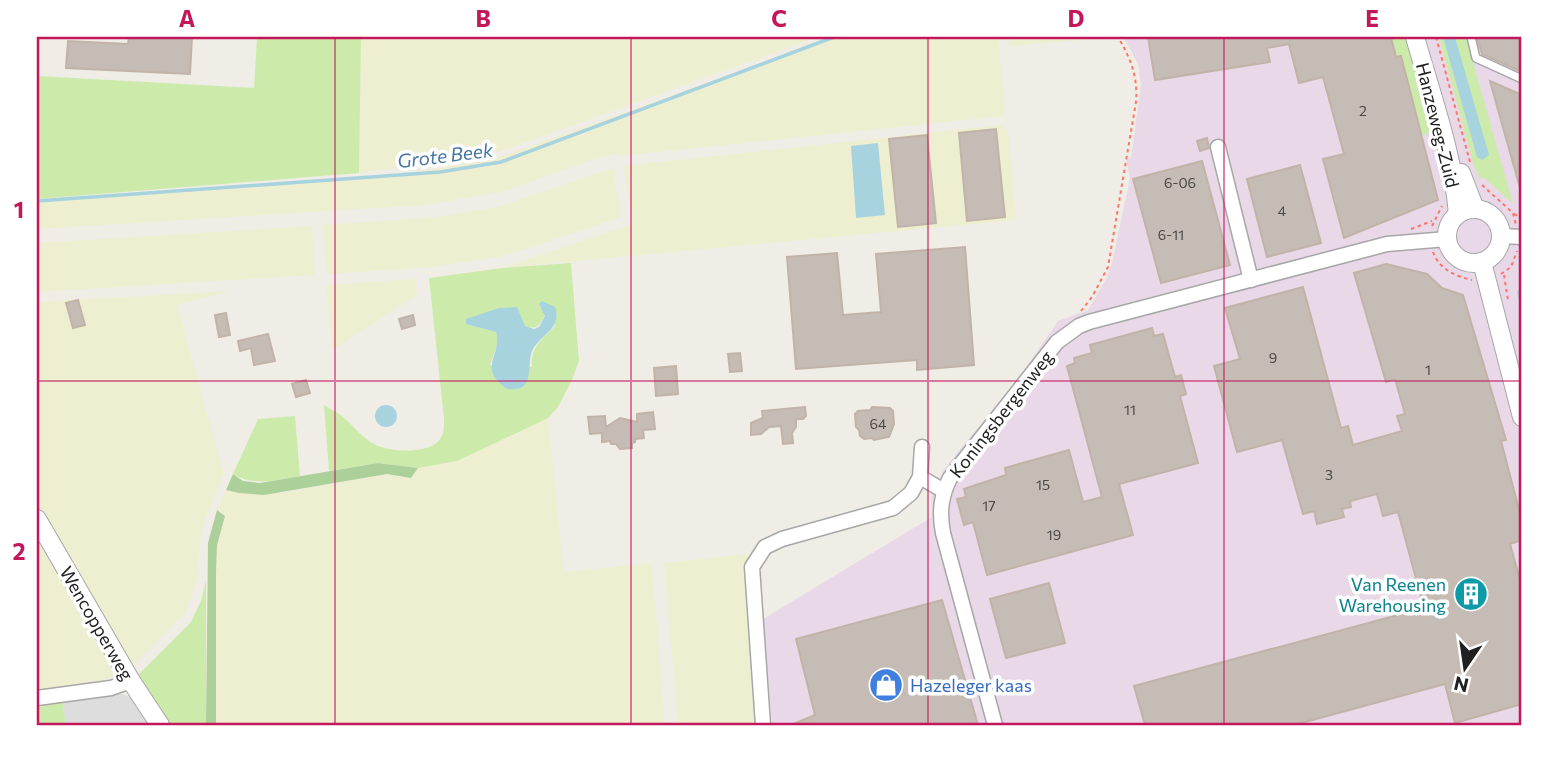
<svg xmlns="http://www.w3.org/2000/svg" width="1559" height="762" font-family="Commissioner,sans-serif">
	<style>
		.residential { fill: #dedddd }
		.industrial { fill: #e9d8e7 }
		.farmland { fill: #eeefd1 }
		.grass { fill: #ccebab; fill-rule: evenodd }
		.forest { fill: #acd09a }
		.water { fill: #a6d3de }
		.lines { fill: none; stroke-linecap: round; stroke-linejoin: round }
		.stream { stroke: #a6d3de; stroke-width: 3.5 }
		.building { fill: #c5bcb5; stroke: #c2b3a8; stroke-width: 2 }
		.service-casing { stroke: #a7a7a7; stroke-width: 10 }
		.minor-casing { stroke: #a7a7a7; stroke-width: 17 }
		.tertiary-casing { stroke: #a7a7a7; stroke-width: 20 }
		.path { stroke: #fc766c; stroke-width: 2; stroke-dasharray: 3.5 3.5; stroke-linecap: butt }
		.service { stroke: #fff; stroke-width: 7 }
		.minor { stroke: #fff; stroke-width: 14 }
		.tertiary { stroke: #fff; stroke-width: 18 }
		.grid { fill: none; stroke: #c2185b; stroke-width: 2; stroke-opacity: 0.55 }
		.labels { text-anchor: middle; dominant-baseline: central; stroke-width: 7; stroke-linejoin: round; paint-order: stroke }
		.number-label { font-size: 14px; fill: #494745 }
		.street-label { font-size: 18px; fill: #202020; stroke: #fff }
		.culture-label { font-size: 18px; fill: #0d838f; stroke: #fff; text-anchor: end }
		.shop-label { font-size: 18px; fill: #366cbe; stroke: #fff; text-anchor: start }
		.water-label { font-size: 19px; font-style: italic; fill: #4476a1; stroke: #fff }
		.neatline { fill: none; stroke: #c2185b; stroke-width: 2.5 }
		.grid-label { font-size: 23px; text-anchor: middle; font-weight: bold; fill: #c2185b }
	</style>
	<rect width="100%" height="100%" fill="#f0ede6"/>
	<path class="residential" d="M117 692 135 699 153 725H66L62 699Z"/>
	<path class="industrial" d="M1123 37H1522V725H772L763 619 932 517 931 496 945 468 1018 379 1058 321 1088 310 1106 279 1112 263 1130 178 1126 159 1131 158 1141 85 1138 64Z"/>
	<g class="farmland">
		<path d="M361 37H818L487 156 359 173Z"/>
		<path d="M836 37H998L1005 109 1004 116 619 156 618 154 604 156 502 192 426 205 37 229V200L389 176 491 160Z"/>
		<path d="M1008 37H1105L1106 38 1009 46Z"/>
		<path d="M1001 125 1006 128 1009 136 1016 220 502 268 629 225 632 219 623 166Z"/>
		<path d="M609 169H613L621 217 505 256 433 267 327 274 323 225 427 218 495 208Z"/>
		<path d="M312 226 315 275 37 292V243Z"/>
		<path d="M415 279 417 295 332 350 326 285Z"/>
		<path d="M230 291 177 305 224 474 210 506 201 532 197 580 186 612 130 669 37 510V302Z"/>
		<path d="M548 418 564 572 652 563 665 725H216V572L217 545 225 516 217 510 226 490 239 493H282L387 474 411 478 418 468 457 461Z"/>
		<path d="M37 534 121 677 37 691Z"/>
		<path d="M747 554 760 725H678L664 563Z"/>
	</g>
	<g class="grass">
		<path d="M257 37H361L359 173 37 199V76L254 88Z"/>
		<path d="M1390 37H1411L1449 188 1445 189 1431 133 1420 135Z"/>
		<path d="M1439 37H1443L1477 157 1455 37H1466L1513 204 1483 177 1480 179 1474 166Z"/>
		<path d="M571 263 579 361 572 380 558 407 548 418 457 461 418 468 378 463 329 471 324 405C330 409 337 412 343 417 354 426 363 439 376 445 390 452 422 453 435 444 444 438 444 429 444 419L429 278 502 268ZM539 304 555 326C543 339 530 347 532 367L490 365 499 340 496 332 466 324V319L522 321 525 326C537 330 539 326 545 315Z"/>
		<path d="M295 416 300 476C277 480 254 487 233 474L258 419Z"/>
		<path d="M206 580V725H165L134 679 191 622 201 601Z"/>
		<path d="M62 699 66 725H37V708Z"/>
	</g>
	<g class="forest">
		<path d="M378 463 418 468 411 478 387 474 264 495 239 493 226 490 233 474 243 481 260 483Z"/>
		<path d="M217 510 225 516 217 545 216 572V725H206L208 543Z"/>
	</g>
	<g class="water">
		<path d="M1443 37H1455L1489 155 1482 160 1477 157Z"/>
		<path d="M878 143 885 215 856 218 851 146Z"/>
		<path d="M542 301 555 307C562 328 543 333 533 349 525 363 538 393 507 389 476 368 503 355 496 332L466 324V319L499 308 517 307 525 326 534 329 539 327 545 316 539 304Z"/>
		<circle cx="386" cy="416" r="11"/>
	</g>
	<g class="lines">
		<g class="stream">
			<path d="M37 201 440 172 501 162 834 37"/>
			<path d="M1519 292 1522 306"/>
		</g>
	</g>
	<g class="building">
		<path d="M129 37H192L190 74 66 68 68 41 128 44Z"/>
		<path d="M1148 37H1391L1396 57 1401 56 1438 200 1344 238 1323 159 1344 154 1323 77 1299 83 1289 44 1267 48 1270 62 1155 80Z"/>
		<path d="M1477 37H1522V72L1482 54Z"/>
		<path d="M1490 81 1522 95V187L1520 188Z"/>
		<path d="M996 129 1005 217 967 221 959 133Z"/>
		<path d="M927 135 936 223 898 227 889 139Z"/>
		<path d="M1207 138 1209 148 1200 151 1197 141Z"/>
		<path d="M1202 161 1230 265 1161 283 1133 179Z"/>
		<path d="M1300 165 1321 243 1267 257 1247 179Z"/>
		<path d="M965 247 974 365 917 370V360L796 369 787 257 837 253 843 315 881 312 876 254Z"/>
		<path d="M1386 264 1427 274 1442 288 1463 295 1506 440 1501 441 1522 521V540L1510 544 1520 580 1522 579V704L1455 723 1445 684 1294 725H1145L1134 686 1424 608 1398 512 1383 516 1377 494 1350 501 1351 507 1342 509 1344 517 1317 524 1314 511 1303 514 1282 440 1237 452 1214 366 1240 359 1225 308 1303 287 1341 428 1348 426 1353 445 1402 431 1397 416 1405 414 1395 379 1386 382 1354 273Z"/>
		<path d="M78 300 85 325 73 328 66 303Z"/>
		<path d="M226 313 230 335 219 337 215 315Z"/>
		<path d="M413 315 415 325 402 329 399 319Z"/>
		<path d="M1152 328 1154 336 1163 334 1175 377 1181 375 1186 394 1180 396 1198 463 1119 484 1133 535 987 575 973 522 964 525 957 499 966 497 964 489 1006 475 1005 468 1069 450 1083 502 1102 497 1067 366 1075 363 1074 358 1092 353 1090 345Z"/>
		<path d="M268 334 275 361 254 365 251 348 240 351 238 341Z"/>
		<path d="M740 353 742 371 730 372 728 354Z"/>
		<path d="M676 366 678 394 656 396 654 368Z"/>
		<path d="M306 380 310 393 296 397 292 384Z"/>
		<path d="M805 407 806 416 803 419H796V427L792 433 793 443 783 444 781 426 769 427 761 434 751 435V423L763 418 762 411Z"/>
		<path d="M872 407 890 408 893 411 894 424 889 437 874 440 872 438 864 439 860 436 859 430 856 427 855 414 858 411 870 410Z"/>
		<path d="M653 412 655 429 643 430 644 438 635 439V442L632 443V448L620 449 616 444H611L610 441 602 442V433L590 434 588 417 605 416 606 427 620 418 637 422V414Z"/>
		<path d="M1049 583 1065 643 1006 658 990 599Z"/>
		<path d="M942 600 978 725H791L815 715 796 639Z"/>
	</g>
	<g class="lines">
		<g class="service-casing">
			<path id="service" d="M1471 37 1476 58 1522 79"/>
		</g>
		<g class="minor-casing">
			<g id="minor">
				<path d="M1218 147 1251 280"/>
				<path d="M1501 236 1522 237"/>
				<path d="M920 477 944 491"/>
				<path d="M37 698 111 688 131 681"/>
				<path d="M763 725 752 567 765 547 782 539 893 508 911 493 920 477 922 447"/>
				<path d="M995 725 943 533C939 512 941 496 950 478L1057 342 1079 326 1089 322 1387 244 1447 239"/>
			</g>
		</g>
		<g class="tertiary-casing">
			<g id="tertiary">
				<path d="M1415 37C1431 94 1453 154 1458 214"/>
				<path d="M1461 173 1475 209"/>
				<circle cx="1474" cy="236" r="27"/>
				<path d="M1482 262 1522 417"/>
				<path d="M37 519 131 681 160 725"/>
			</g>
		</g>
		<g class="path">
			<path d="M1436 37 1470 162"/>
			<path d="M1482 185 1513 213 1516 225"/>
			<path d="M1514 214 1522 218"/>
			<path d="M1432 226 1442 206"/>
			<path d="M1411 229 1432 221"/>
			<path d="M1433 252C1439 269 1455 276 1472 280"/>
			<path d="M1501 274 1511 267 1517 251"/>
			<path d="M1504 275 1508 300"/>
			<path d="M1081 311 1092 297 1108 267 1136 102C1138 77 1131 59 1118 37"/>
		</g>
		<use href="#service" class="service"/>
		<use href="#minor" class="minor"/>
		<use href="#tertiary" class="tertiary"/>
	</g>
	<path class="grid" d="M335 37V725M631 37V725M928 37V725M1224 37V725M37 381H1522"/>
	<defs>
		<g id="building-disc" transform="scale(1.75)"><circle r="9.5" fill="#0f9aa8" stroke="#fff"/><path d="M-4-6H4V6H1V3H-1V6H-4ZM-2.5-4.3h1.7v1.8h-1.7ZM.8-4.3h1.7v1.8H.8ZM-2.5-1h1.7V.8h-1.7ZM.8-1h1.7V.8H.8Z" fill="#fff"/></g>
		<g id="shop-disc" transform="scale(1.75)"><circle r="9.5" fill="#3f7fe0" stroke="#fff"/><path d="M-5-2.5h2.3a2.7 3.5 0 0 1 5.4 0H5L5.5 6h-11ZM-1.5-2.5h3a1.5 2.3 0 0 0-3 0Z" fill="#fff"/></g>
	</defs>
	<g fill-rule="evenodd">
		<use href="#building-disc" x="1471" y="594"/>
		<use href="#shop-disc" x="886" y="685"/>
	</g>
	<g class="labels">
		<g class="number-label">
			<text x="1363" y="110">2</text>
			<text x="1180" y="182">6-06</text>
			<text x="1282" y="210">4</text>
			<text x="1171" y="234">6-11</text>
			<text x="1273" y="357">9</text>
			<text x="1428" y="369">1</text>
			<text x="1130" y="409">11</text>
			<text x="878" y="423">64</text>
			<text x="1329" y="474">3</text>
			<text x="1043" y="484">15</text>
			<text x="989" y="505">17</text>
			<text x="1054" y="534">19</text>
		</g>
		<g class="street-label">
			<text transform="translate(1438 125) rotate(76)">Hanzeweg-Zuid</text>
			<text transform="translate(1001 414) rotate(-52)">Koningsbergenweg</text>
			<text transform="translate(97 623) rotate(60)">Wencopperweg</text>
		</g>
		<g class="culture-label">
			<text x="1446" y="584">Van Reenen<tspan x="1446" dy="21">Warehousing</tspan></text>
		</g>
		<g class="shop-label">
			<text x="910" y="685">Hazeleger kaas</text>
		</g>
		<g class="water-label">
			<text transform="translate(445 155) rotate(-7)">Grote Beek</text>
		</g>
	</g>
	<rect width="1559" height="762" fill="none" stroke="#ffffff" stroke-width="77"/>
	<g transform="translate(1465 668) rotate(193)" stroke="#ffffff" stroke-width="5" paint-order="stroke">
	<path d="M0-5L12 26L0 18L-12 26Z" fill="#202020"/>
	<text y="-10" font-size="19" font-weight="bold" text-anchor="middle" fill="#202020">N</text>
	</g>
	<rect x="38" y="38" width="1482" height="686" class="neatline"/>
	<g class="grid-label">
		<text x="187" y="27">A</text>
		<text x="483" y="27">B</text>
		<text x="779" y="27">C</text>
		<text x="1076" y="27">D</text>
		<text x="1372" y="27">E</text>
		<text x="19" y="218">1</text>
		<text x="19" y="560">2</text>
	</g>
</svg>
